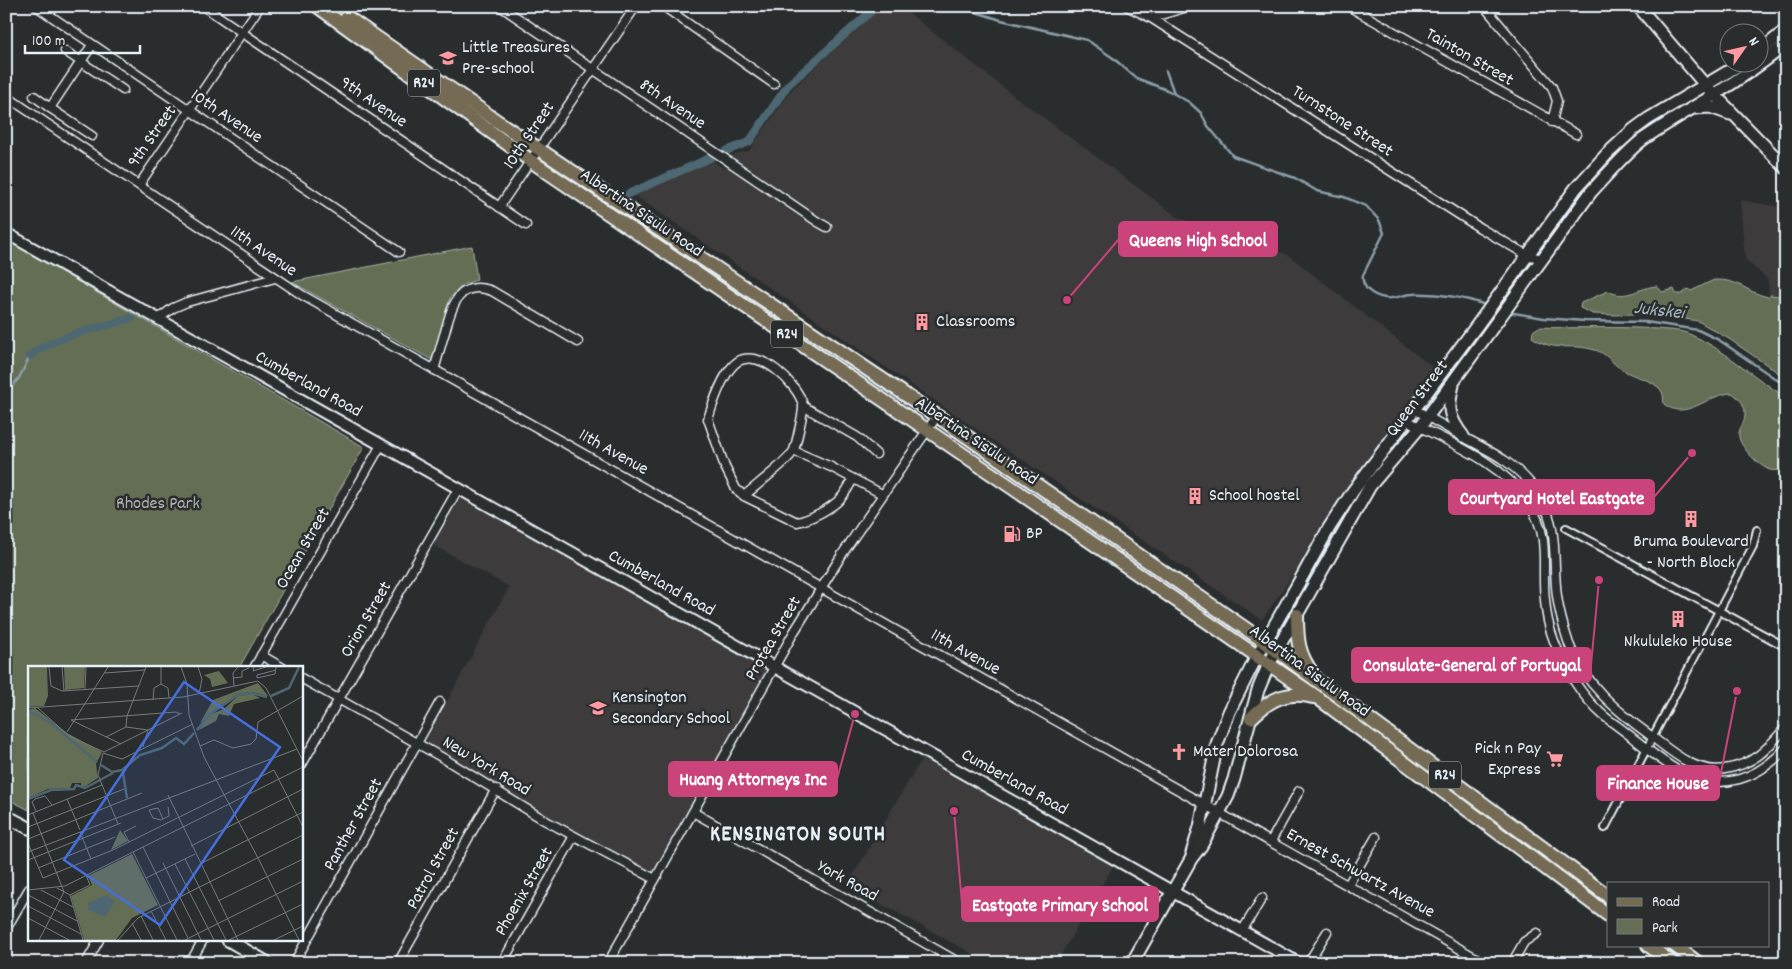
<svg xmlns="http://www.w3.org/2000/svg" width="1792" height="969" font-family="Dekko,sans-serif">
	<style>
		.built { fill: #3e3a3a }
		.green { fill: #646e54; stroke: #a6b0a6 }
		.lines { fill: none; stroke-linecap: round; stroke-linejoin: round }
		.stream { stroke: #8c9ea8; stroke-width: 2.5 }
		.canal { stroke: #4e6772; stroke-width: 8 }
		.pedestrian-casing { stroke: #e8f1f8; stroke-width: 10 }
		.minor-casing { stroke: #e8f1f8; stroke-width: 11 }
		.tertiary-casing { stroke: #e8f1f8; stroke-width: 14 }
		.secondary-casing { stroke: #e8f1f8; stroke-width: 15 }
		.primary-casing { stroke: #e8f1f8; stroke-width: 16 }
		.pedestrian { stroke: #2a2d2e; stroke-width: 6 }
		.minor { stroke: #2a2d2e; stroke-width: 8 }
		.tertiary { stroke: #2a2d2e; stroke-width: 10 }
		.secondary { stroke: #2a2d2e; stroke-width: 11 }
		.primary { stroke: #746b52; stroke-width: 12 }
		.labels { text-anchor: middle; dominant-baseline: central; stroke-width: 5; stroke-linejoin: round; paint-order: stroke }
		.shield { fill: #2a2d2e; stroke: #afb6bb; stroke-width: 1 }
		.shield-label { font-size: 16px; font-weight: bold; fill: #e8f1f8 }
		.poi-label { font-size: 18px; fill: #e8f1f8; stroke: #2a2d2e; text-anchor: start }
		.street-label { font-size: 18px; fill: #e8f1f8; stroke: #2a2d2e }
		.park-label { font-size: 18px; fill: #adb6ae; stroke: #2a2d2e }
		.water-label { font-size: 19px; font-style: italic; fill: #aabac2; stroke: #2a2d2e }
		.district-label { font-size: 22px; font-weight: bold; letter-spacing: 1px; fill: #e8f1f8; stroke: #2a2d2e }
		.inset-river { fill: none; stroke: #4e6772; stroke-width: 2.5 }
		.inset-road { fill: none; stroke: #767b7f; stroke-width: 1 }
		.view { fill: #466fde; fill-opacity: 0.15; stroke: #466fde; stroke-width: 2.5 }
		.inset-edge { fill: none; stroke: #e8f1f8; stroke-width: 2.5 }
		.leader { fill: none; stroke: #ca437a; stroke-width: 2 }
		.callout-dot { fill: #ca437a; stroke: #2a2d2e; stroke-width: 2 }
		.callout { fill: #ca437a; stroke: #ca437a; stroke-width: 2 }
		.callout-label { font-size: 19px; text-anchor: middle; font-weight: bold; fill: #fff }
	</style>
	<rect width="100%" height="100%" fill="#2a2d2e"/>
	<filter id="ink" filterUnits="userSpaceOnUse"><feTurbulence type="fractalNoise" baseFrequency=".02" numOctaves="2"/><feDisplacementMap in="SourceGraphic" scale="10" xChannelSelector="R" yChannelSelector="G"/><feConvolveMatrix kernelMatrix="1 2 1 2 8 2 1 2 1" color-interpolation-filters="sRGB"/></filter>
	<g filter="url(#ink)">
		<g class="built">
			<path d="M881 6H900L1013 95 1179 218 1288 255 1435 369 1262 620 973 427 634 195 712 160 724 169 734 154 749 151 792 89Z"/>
			<path d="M1740 200 1786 208V297L1769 295 1768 280 1745 259Z"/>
			<path d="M463 494 777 668 653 883 421 749 509 587 428 542Z"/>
			<path d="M923 757 1113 866 1056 963H989L847 885Z"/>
		</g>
		<g class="green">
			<path d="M6 240 364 447 239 668H29V810L6 798Z"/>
			<path d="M472 246 477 280 464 284 450 298 432 360 292 282Z"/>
			<path d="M1714 280C1740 279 1745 292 1768 297L1771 295 1786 297V378L1729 339 1698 321 1648 313 1615 315 1593 314 1580 308 1581 303 1608 291C1626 301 1639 287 1657 286L1662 292 1674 289 1676 294H1682L1688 289 1691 291Z"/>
			<path d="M1539 327C1578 329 1618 326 1657 329 1666 330 1678 330 1687 333 1724 348 1752 377 1786 397V470C1781 470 1775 471 1770 470 1760 467 1741 448 1739 437 1738 431 1741 428 1743 423 1748 410 1743 400 1732 393 1707 394 1686 422 1664 404 1663 397 1664 392 1658 387 1648 378 1633 377 1623 370 1610 363 1608 352 1591 349 1567 343 1555 353 1532 337L1533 331Z"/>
		</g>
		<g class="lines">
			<g class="stream">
				<path d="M957 6 1001 20 1087 40 1113 58 1136 78 1167 90 1189 102 1201 113 1208 126 1233 156 1295 178 1317 191 1344 197 1366 206 1379 220 1384 233 1363 275C1361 288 1373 296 1385 298 1393 300 1404 294 1412 294 1437 293 1462 297 1486 305"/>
				<path d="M1166 71 1174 93"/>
				<path d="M1508 312 1544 318 1585 321 1646 322 1698 330 1719 340 1786 386"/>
				<path d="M6 394 19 378 30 356"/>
			</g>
			<g class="canal">
				<path d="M726 151 749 142 788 85 877 6"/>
				<path d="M628 194 710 158"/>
				<path d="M30 356C53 336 102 327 132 318"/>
			</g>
			<g class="pedestrian-casing">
				<g id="pedestrian">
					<path d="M1566 528 1786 647"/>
					<path d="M1605 828 1753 546 1757 530"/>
				</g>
			</g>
			<g class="minor-casing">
				<g id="minor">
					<path d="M36 6 399 252"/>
					<path d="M203 6 526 225"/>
					<path d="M500 6 818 222 827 227"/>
					<path d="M663 6 774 84"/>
					<path d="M1127 6 1151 18 1480 228 1527 255 1542 259"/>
					<path d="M1348 6 1576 134"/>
					<path d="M1484 6 1552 87 1557 101 1552 122"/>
					<path d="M1151 18 1190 6"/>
					<path d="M65 51 123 90"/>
					<path d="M6 96 302 295 1485 963"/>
					<path d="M34 96 50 108 92 45"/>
					<path d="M50 108 92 136"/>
					<path d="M139 185 260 6"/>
					<path d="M499 207 636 6"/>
					<path d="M158 319 173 308 187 302 275 278"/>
					<path d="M434 370C438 357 441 344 445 332 452 305 459 279 492 291L578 342"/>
					<path d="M803 406 857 437 876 454"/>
					<path d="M1414 409C1432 419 1449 429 1467 439 1494 453 1521 467 1538 494 1560 527 1552 559 1557 596 1559 612 1564 629 1569 644 1584 684 1618 712 1651 736 1672 752 1696 774 1725 769 1755 764 1767 749 1786 727"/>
					<path d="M1406 420C1450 443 1502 461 1530 505 1551 539 1541 563 1545 600 1546 614 1549 628 1554 641 1564 668 1582 697 1604 716 1614 724 1625 731 1634 739 1650 751 1666 765 1684 774 1723 792 1759 778 1786 748"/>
					<path d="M794 451 831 467 882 494"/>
					<path d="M744 496C754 487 790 460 794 450 796 444 804 411 803 405 798 384 759 347 737 362 723 372 713 403 708 419L725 467 736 489 744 496 797 522C809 520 832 508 840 499 846 493 849 486 853 479"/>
					<path d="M261 655 283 668"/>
					<path d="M254 668 381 445"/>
					<path d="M301 678 443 758 546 821 655 879"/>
					<path d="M301 766 458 489"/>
					<path d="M693 812 960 963"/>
					<path d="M1271 841 1299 791"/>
					<path d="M1348 885 1376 837"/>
					<path d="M6 929 29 889"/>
					<path d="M1242 931 1262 898"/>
					<path d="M86 963 99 940"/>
					<path d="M190 963 203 940"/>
					<path d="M294 963 440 702"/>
					<path d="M398 963 496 789"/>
					<path d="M502 963 574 836"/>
					<path d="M608 963 794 632 843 553 937 416"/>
					<path d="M1308 963 1327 932"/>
					<path d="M1512 963 1524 942 1537 933"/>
				</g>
			</g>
			<g class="tertiary-casing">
				<path id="tertiary" d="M6 233 1299 963"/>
			</g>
			<g class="secondary-casing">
				<g id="secondary">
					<path d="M1638 6 1706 86 1786 168"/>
					<path d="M1760 51 1786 30"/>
					<path d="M1695 108 1710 107 1730 114"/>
					<path d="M1453 385C1447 408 1449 418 1463 436"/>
					<path d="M6 816 29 828"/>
					<path d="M1192 853 1200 827 1217 744 1229 712 1257 656 1298 584 1329 528 1353 491 1478 324 1576 188 1607 154 1633 130 1648 119 1744 62"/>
					<path d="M228 940 268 963"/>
					<path d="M1132 963 1191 859 1201 846 1228 796 1234 779 1258 690 1269 664 1370 486 1420 427 1591 192C1607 175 1623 155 1642 140 1659 128 1676 118 1694 107 1726 88 1757 68 1786 44"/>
				</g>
			</g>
			<g class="primary-casing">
				<g id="primary">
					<path d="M317 6 531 161 1014 489 1318 698 1608 915"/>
					<path d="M347 17 497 121 937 416 1265 642 1608 896"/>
					<path d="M1297 615C1297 640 1298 654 1313 674"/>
					<path d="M1251 718C1269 700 1286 690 1313 697"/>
					<path d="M1648 945 1672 963"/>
					<path d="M1674 945 1698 963"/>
				</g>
			</g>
			<use href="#pedestrian" class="pedestrian"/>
			<use href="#minor" class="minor"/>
			<use href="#tertiary" class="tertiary"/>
			<use href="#secondary" class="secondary"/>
			<use href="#primary" class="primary"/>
		</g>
	</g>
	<defs>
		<g id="school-bare" transform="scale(1.35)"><path d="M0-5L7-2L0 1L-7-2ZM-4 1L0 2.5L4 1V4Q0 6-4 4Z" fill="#ff9aa2" stroke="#2a2d2e" stroke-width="2.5" paint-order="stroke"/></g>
		<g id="building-bare" transform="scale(1.35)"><path d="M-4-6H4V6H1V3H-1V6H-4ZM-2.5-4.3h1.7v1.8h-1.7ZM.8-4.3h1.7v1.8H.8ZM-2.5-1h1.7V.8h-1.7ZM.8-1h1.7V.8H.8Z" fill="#ff9aa2" stroke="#2a2d2e" stroke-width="2.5" paint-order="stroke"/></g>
		<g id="fuel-bare" transform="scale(1.35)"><path d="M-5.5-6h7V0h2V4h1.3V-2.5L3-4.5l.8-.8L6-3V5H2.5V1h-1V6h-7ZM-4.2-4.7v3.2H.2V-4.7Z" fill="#ff9aa2" stroke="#2a2d2e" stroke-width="2.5" paint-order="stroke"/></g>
		<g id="church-bare" transform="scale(1.35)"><path d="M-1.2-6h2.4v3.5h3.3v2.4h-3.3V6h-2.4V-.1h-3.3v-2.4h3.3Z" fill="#ff9aa2" stroke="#2a2d2e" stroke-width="2.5" paint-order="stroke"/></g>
		<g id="supermarket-bare" transform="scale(1.35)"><path d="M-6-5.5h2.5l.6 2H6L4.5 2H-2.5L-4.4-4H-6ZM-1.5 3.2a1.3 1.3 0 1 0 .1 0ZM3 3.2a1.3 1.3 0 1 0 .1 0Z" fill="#ff9aa2" stroke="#2a2d2e" stroke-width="2.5" paint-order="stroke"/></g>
	</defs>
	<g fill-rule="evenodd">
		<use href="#school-bare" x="448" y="58"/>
		<use href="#building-bare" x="922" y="322"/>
		<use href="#building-bare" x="1195" y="496"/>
		<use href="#building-bare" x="1691" y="519"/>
		<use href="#fuel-bare" x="1012" y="534"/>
		<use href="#building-bare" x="1678" y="619"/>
		<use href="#school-bare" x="598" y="708"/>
		<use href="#church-bare" x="1179" y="752"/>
		<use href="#supermarket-bare" x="1555" y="759"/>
	</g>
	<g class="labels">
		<g class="shield">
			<rect x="408" y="69.5" width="32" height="27" rx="4"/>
			<rect x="771" y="320.5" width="32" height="27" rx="4"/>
			<rect x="1429" y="761.5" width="32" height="27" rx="4"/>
		</g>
		<g class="shield-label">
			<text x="424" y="83">R24</text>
			<text x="787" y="334">R24</text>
			<text x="1445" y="775">R24</text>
		</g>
		<g class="poi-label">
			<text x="462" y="48">Little Treasures<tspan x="462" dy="21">Pre-school</tspan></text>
			<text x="936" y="322">Classrooms</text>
			<text x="1209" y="496">School hostel</text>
			<text x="1026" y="534">BP</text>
			<text x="1691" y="542" text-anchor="middle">Bruma Boulevard<tspan x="1691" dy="21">- North Block</tspan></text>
			<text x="1678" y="642" text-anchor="middle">Nkululeko House</text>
			<text x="612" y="698">Kensington<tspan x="612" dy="21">Secondary School</tspan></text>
			<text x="1541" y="749" text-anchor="end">Pick n Pay<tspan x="1541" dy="21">Express</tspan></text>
			<text x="1193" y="752">Mater Dolorosa</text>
		</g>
		<g class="street-label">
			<text transform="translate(1469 58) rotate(30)">Tainton Street</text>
			<text transform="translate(373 103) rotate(34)">9th Avenue</text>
			<text transform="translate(672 105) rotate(34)">8th Avenue</text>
			<text transform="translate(226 117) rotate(34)">10th Avenue</text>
			<text transform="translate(1342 122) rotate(33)">Turnstone Street</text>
			<text transform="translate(530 136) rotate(-56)">10th Street</text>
			<text transform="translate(153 137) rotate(-55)">9th Street</text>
			<text transform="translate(641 214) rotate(34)">Albertina Sisulu Road</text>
			<text transform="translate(263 252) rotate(34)">11th Avenue</text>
			<text transform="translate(308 385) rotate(29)">Cumberland Road</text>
			<text transform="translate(1418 399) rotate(-53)">Queen Street</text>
			<text transform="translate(976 442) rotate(34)">Albertina Sisulu Road</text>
			<text transform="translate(613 453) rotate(29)">11th Avenue</text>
			<text transform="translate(304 549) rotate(-60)">Ocean Street</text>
			<text transform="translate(661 584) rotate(29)">Cumberland Road</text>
			<text transform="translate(367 620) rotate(-60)">Orion Street</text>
			<text transform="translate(774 639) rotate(-60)">Protea Street</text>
			<text transform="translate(965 653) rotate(29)">11th Avenue</text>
			<text transform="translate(1309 672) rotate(36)">Albertina Sisulu Road</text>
			<text transform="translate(486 767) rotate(31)">New York Road</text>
			<text transform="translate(1014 783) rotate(29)">Cumberland Road</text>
			<text transform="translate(354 825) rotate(-61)">Panther Street</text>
			<text transform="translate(434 869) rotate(-61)">Patrol Street</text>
			<text transform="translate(1360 874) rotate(29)">Ernest Schwartz Avenue</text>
			<text transform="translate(847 882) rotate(29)">York Road</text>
			<text transform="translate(525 892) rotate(-60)">Phoenix Street</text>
		</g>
		<g class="park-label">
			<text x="158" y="504">Rhodes Park</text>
		</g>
		<g class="water-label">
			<text transform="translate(1659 312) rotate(6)">Jukskei</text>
		</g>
		<g class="district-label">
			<text x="798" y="835">KENSINGTON SOUTH</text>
		</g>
	</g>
	<g transform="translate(28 666)">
		<rect width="275" height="275" fill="#2a2d2e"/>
		<path d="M0 1H19L20 30 16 40 0 41ZM36 1H57L56 22 37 24ZM191 5 200 17 184 21 182 13 176 9ZM230 17 240 30 224 26 209 28 172 57 185 34ZM224 28 232 32 206 38 201 50 191 48 188 55 171 64 181 49 196 43 210 30ZM7 42 39 67 74 86 68 98 70 112 56 121 53 122V117H44L42 122 20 123 0 132V44ZM92 164 100 175 83 184ZM104 188 130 239 104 252 88 274H56L43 230 64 219 60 210Z" fill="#646e54"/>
		<path d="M78 229 87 235 77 251 60 244V237Z" fill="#4e6772"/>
		<path class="inset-river" d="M243 30 261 22 271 1M1 45 23 57 69 96M169 64 182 48 210 29 223 27 239 31M73 99 84 106 94 104 112 89 134 82 148 72 156 78 166 67M98 101 95 107 99 132M0 133 23 124 46 123 48 119 57 122 85 107"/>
		<path class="inset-road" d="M21 1 23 20 34 25 111 20M34 1 36 25M133 1V18M153 1 159 18 161 49 176 91 230 192M170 1 174 13 171 28M226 1 225 5 238 1M77 7 117 4M205 12 214 11V5L221 2M229 12 247 8 248 1M229 12V9L248 4M133 18 140 22 141 32M206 20 205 7 210 1M57 23 58 1M125 34 126 22 133 18M0 42 155 31 230 15 238 22 275 95M10 42 41 70 76 86 154 47M98 61 99 50 118 1M39 66 80 1M78 71 98 61 120 64 115 81M93 78 43 54 148 46 152 48M172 80 186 74 205 82 223 78 228 73 230 56 275 30M140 129 210 274M39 133 52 164M8 145 4 136 7 133 17 130 24 139M5 147 36 226 11 274M0 149 74 119M135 153 130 142 121 144 125 152 133 154 141 150 140 141M90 158 70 109 75 87 94 93 165 58M0 161 96 123M52 166 63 193M0 173 114 127M101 176 96 166 108 160M0 177 15 212 85 184 246 104 275 161M163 180 275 123M115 181 160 272M0 186 269 83M105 186 149 274M230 192 271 274M157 193 198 274M0 194 93 157M135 197 173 274M147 198 186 274M172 198 275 146M10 202 87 171M118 212 167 188M29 222 42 229 55 274M0 224 37 220 275 101M13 224 45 241M0 229 49 255M42 229 62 219 58 209M190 235 275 193M0 240 53 268M123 245 138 274M113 250 125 274M0 252 41 274M104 257 113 274M90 274 110 252 275 169M157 274 275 215M201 274 275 238M246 274 275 260"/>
		<path class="view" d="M156 16 252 81 132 259 36 194Z"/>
		<rect width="275" height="275" class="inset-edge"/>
	</g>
	<path class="leader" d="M1067 300L1119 239M1692 453L1654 497M1599 580L1591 665M855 714L837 779M1737 691L1719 783M954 811L962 904"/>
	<g class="callout-dot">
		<circle cx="1067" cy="300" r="5"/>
		<circle cx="1692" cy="453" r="5"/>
		<circle cx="1599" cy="580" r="5"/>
		<circle cx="855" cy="714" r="5"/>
		<circle cx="1737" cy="691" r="5"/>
		<circle cx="954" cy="811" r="5"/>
	</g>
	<g class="callout">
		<rect x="1119" y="222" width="158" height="34" rx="5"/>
		<rect x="1449" y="480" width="205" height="34" rx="5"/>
		<rect x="1352" y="648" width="239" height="34" rx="5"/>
		<rect x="669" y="762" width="168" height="34" rx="5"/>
		<rect x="1597" y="766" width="122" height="34" rx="5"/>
		<rect x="962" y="887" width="196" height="34" rx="5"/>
	</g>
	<g class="callout-label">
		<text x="1198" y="246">Queens High School</text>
		<text x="1552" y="504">Courtyard Hotel Eastgate</text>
		<text x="1472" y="671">Consulate-General of Portugal</text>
		<text x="753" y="785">Huang Attorneys Inc</text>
		<text x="1658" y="789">Finance House</text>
		<text x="1060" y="911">Eastgate Primary School</text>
	</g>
	<rect width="1792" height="969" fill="none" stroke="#2a2d2e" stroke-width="25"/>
	<rect x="12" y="12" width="1767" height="944" fill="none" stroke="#e8f1f8" stroke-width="2" filter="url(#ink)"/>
	<rect x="1607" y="882" width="162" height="65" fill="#2a2d2e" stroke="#767b7f"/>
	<rect x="1617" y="898" width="25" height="8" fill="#746b52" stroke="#767b7f"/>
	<text x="1652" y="906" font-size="15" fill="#e8f1f8">Road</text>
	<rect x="1617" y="919" width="25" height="15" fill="#646e54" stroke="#767b7f"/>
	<text x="1652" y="932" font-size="15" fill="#e8f1f8">Park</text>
	<g transform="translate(1744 48) rotate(56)"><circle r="24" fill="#2a2d2e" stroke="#767b7f"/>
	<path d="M0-4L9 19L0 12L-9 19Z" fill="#ff9aa2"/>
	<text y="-8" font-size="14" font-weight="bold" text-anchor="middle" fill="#e8f1f8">N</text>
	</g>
	<path d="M25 45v8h115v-8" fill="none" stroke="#e8f1f8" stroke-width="2.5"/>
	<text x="32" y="45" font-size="15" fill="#e8f1f8" stroke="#2a2d2e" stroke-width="4" paint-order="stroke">100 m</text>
</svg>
